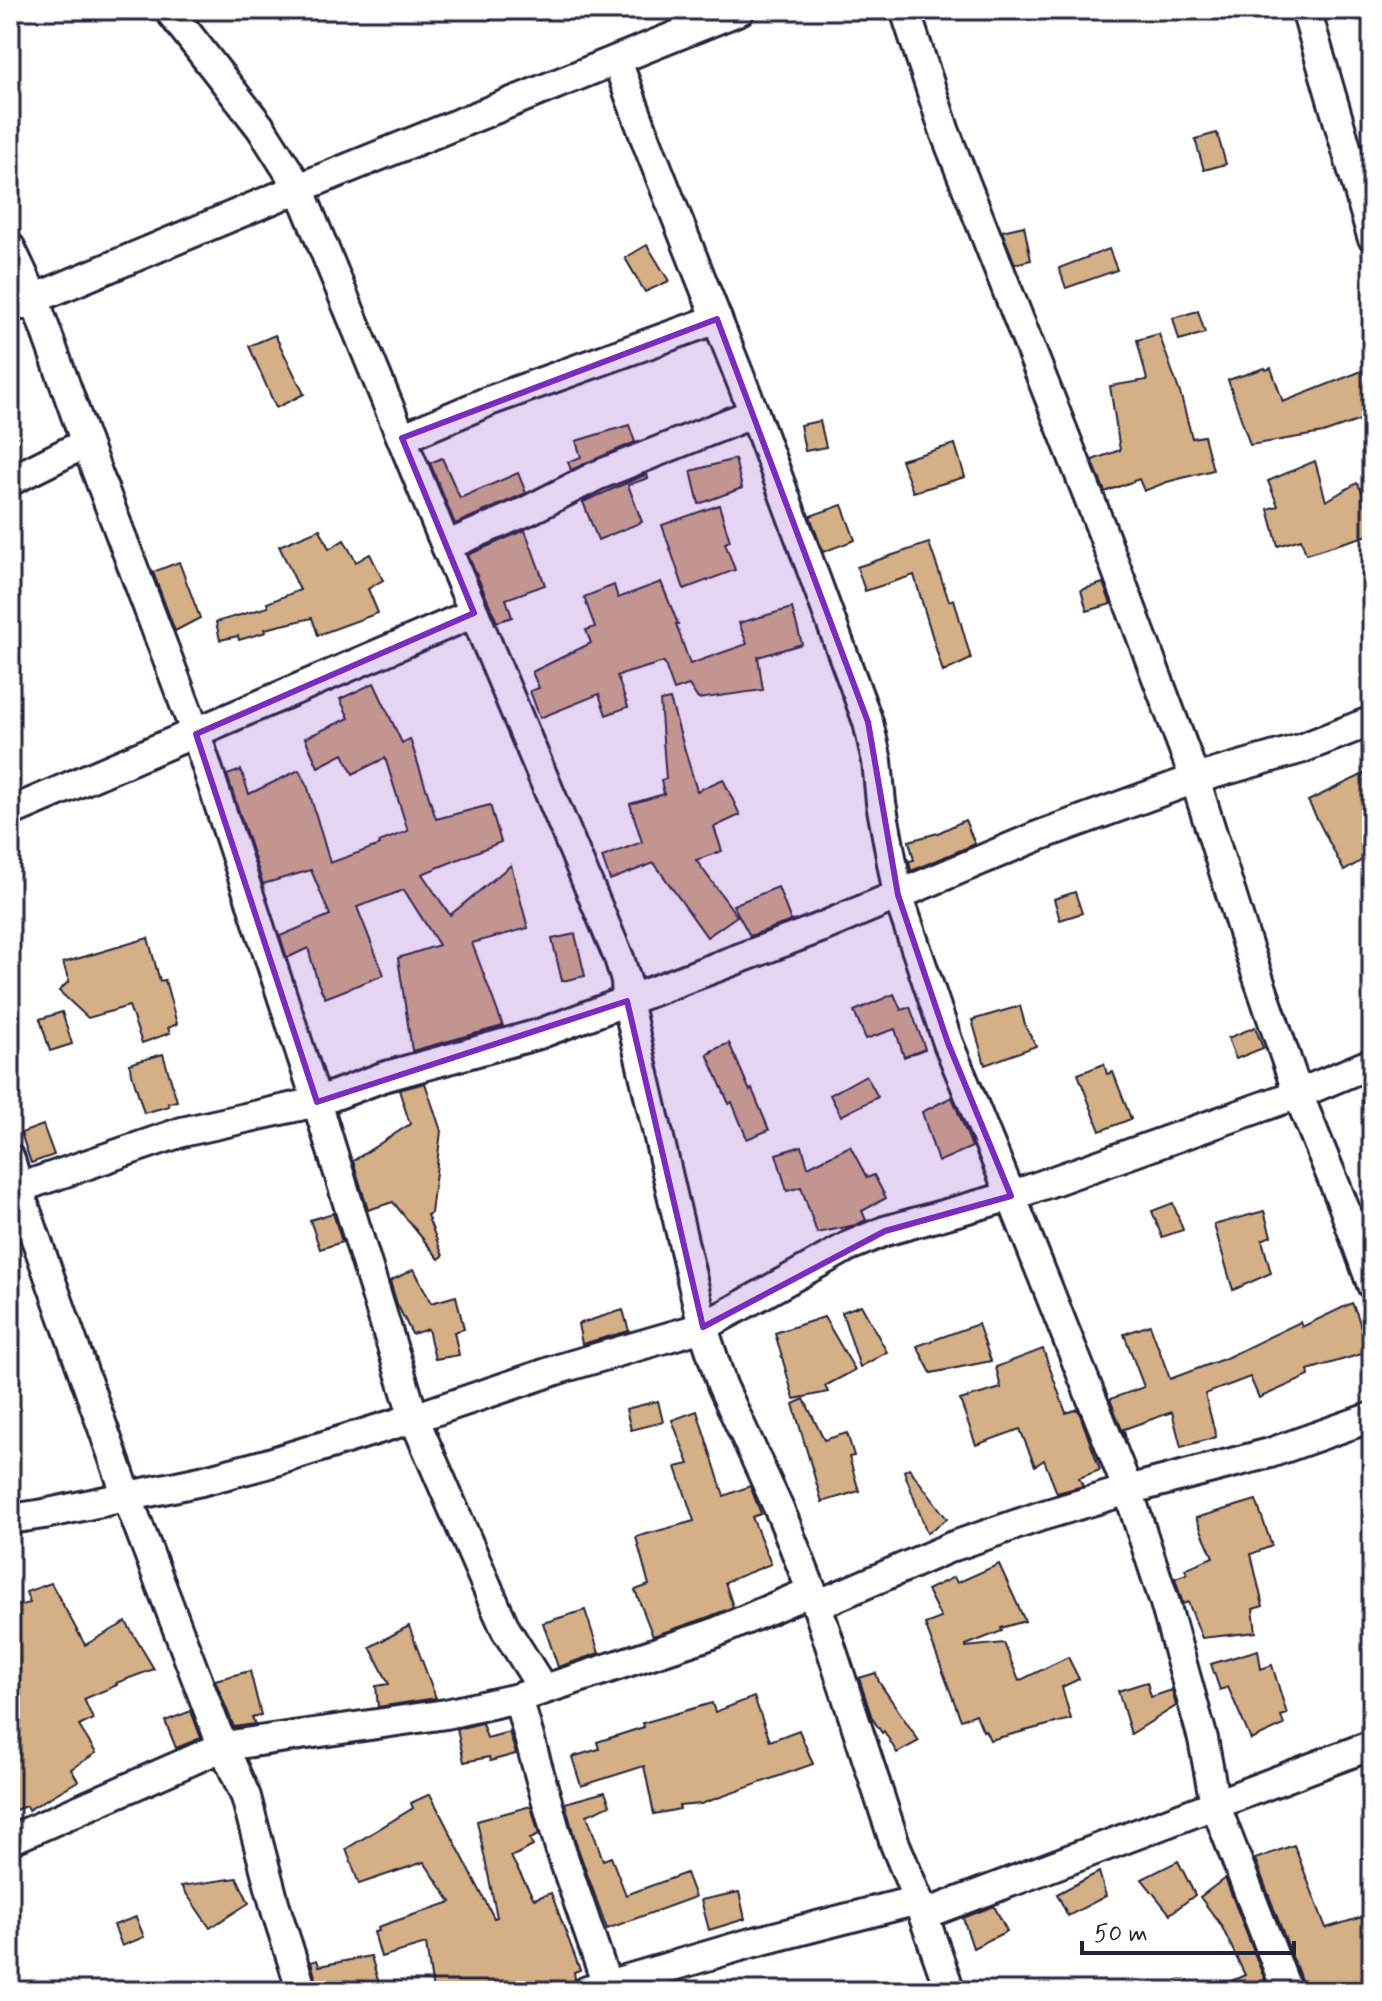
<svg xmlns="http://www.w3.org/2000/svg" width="1382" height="2001" font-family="Mynerve,sans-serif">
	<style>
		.building { fill: #d5b086; stroke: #22223b; stroke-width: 2 }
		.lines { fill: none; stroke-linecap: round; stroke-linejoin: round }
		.minor-casing { stroke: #22223b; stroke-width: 34 }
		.minor { stroke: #fff; stroke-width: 28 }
		.marked { fill: #7b2cbf; fill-opacity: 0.2; stroke: #7b2cbf; stroke-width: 6; stroke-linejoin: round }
	</style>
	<rect width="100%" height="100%" fill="#fff"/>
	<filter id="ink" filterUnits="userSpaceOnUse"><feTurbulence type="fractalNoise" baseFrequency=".0125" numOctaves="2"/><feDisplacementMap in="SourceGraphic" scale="16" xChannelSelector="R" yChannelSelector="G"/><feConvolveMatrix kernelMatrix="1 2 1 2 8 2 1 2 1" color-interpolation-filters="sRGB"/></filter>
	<g filter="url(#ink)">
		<g class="building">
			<path d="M1217 133 1226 164 1204 170 1195 139Z"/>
			<path d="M1024 226 1031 260 1015 264 1002 231Z"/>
			<path d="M647 245 669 281 645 292 625 258Z"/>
			<path d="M1109 249 1117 270 1066 288 1059 268Z"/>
			<path d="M1198 311 1205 333 1179 340 1173 318Z"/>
			<path d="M1159 334 1181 396 1192 438 1204 436 1213 470 1167 482 1144 491 1139 479 1105 492 1092 460 1120 450 1110 386 1147 380 1137 340Z"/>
			<path d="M275 335 304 394 276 408 249 346Z"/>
			<path d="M1372 367V416L1323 433 1250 445 1228 380 1265 368 1266 370 1271 368 1283 402Z"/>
			<path d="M820 421 826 447 805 451 800 425Z"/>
			<path d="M629 425 635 442 571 470 568 462 581 457 576 441Z"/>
			<path d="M955 444 965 477 913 492 901 460Z"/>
			<path d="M442 458 460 498 518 473 526 493 455 524 430 463Z"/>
			<path d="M735 459 742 488 699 504 691 471Z"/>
			<path d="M1315 461 1326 501 1357 483 1372 508V534L1306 554 1301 539 1278 546 1268 509 1278 506 1268 481Z"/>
			<path d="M647 474 648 478 628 485 642 522 598 540 583 502Z"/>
			<path d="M719 505 730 541 725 543 735 570 684 589 662 525Z"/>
			<path d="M842 505 855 540 823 552 810 516Z"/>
			<path d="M320 529 329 549 344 540 356 562 370 554 383 580 368 589 378 613 318 635 312 618 265 629 266 632 239 640 238 636 220 640 216 622 268 607 267 603 300 590 279 546Z"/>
			<path d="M525 530 545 585 506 599 512 617 497 622 468 555Z"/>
			<path d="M929 543 949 601 954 599 971 659 943 672 914 575 865 591 857 567Z"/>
			<path d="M179 562 200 618 175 631 153 572Z"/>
			<path d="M661 582 678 624H676L690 664 747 644 739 623 792 608 802 644 758 657 763 690 698 699 689 685 674 690 664 662 617 676 628 707 606 715 599 694 540 718 530 691 539 688 532 672 591 643 586 630 595 627 584 597 614 585 618 598Z"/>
			<path d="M1103 583 1111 604 1087 611 1081 590Z"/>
			<path d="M374 683 402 743 410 739 436 819 490 805 501 842 422 874 450 915 511 865 528 928 472 943 503 1026 412 1051 398 958 439 945 404 890 357 907 384 975 325 998 318 983 308 948 287 958 280 936 330 915 311 870 263 884 227 775 241 770 249 794 299 770 308 788 330 863 380 845 379 842 408 831 385 758 353 774 343 754 318 767 305 738 349 718 340 699Z"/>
			<path d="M670 699 697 791 723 779 740 815 714 827 722 851 696 860 737 916 707 937 654 863 610 880 602 857 642 842 630 804 664 794 661 780 666 779 660 701Z"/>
			<path d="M1372 770V854L1344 871 1308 801Z"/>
			<path d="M965 820 975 844 911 871 909 861 914 860 909 841 938 833Z"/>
			<path d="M778 887 791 921 750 936 733 905Z"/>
			<path d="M1075 892 1082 913 1060 920 1054 899Z"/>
			<path d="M575 934 585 976 562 981 552 939Z"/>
			<path d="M148 938 160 981 165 980 177 1024 168 1028 170 1033 142 1043 129 1006 88 1018 59 991 69 981 63 963Z"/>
			<path d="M894 994 901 1010 910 1007 925 1049 904 1057 895 1029 866 1039 854 1011Z"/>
			<path d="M1020 1006 1026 1028 1036 1046 985 1065 972 1020Z"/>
			<path d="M62 1012 72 1044 50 1051 40 1019Z"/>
			<path d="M1255 1027 1263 1048 1236 1059 1228 1038Z"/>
			<path d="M729 1043 750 1091 752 1089 769 1130 747 1139 732 1102 729 1104 707 1054 712 1052 711 1051Z"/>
			<path d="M163 1054 177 1101 168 1103 169 1106 144 1113 129 1064Z"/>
			<path d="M1104 1064 1107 1074 1113 1072 1131 1119 1100 1131 1078 1074Z"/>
			<path d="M866 1075 878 1097 841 1116 830 1095Z"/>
			<path d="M425 1083 441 1131 431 1213 427 1215 443 1256 439 1259 393 1202 368 1210 353 1161 410 1124 399 1090Z"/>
			<path d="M952 1097 972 1147 938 1162 922 1112Z"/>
			<path d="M43 1125 54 1155 31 1163 21 1133Z"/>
			<path d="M802 1146 808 1167 850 1146 867 1178 874 1175 886 1198 862 1211 866 1220 856 1225 817 1233 801 1187 787 1191 776 1154Z"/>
			<path d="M1173 1203 1183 1230 1162 1237 1152 1211Z"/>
			<path d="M1264 1211 1271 1236 1262 1240 1271 1273 1233 1290 1214 1225Z"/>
			<path d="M333 1213 342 1242 320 1249 310 1220Z"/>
			<path d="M414 1269 431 1303 456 1296 464 1329 454 1332 459 1355 435 1359 428 1329 412 1334 397 1304 390 1281Z"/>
			<path d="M1352 1303 1357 1314 1368 1352 1308 1370 1309 1376 1259 1398 1250 1377 1205 1394 1216 1437 1181 1447 1172 1412 1124 1429 1126 1440 1110 1399 1144 1387 1124 1334 1150 1325 1170 1379 1226 1358 1300 1322 1302 1327Z"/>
			<path d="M861 1305 887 1352 860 1367 842 1312Z"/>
			<path d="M623 1310 629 1331 582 1344 578 1324Z"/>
			<path d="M824 1317 855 1370 825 1386 828 1392 794 1399 775 1333Z"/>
			<path d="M978 1324 991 1361 931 1373 917 1346Z"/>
			<path d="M1043 1349 1066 1413 1078 1409 1100 1470 1079 1478 1083 1486 1057 1493 1044 1460 1035 1466 1020 1429 976 1445 960 1400 1001 1388 996 1367Z"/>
			<path d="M804 1399 824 1440 847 1433 854 1456 849 1457 859 1491 822 1502 793 1404Z"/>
			<path d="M658 1401 663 1422 631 1430 626 1409Z"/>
			<path d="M697 1411 724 1496 750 1486 761 1514 752 1517 771 1564 725 1582 733 1607 706 1618 653 1636 635 1590 649 1585 636 1537 694 1521 676 1467 689 1464 672 1420Z"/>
			<path d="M909 1468 947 1519 927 1533 904 1471Z"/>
			<path d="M1256 1500 1272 1546 1251 1554 1263 1606 1253 1609 1256 1632 1202 1638 1188 1602 1183 1604 1175 1578 1187 1574 1185 1569 1213 1557 1196 1518Z"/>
			<path d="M999 1564 1025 1621 1001 1628 1002 1631 966 1645V1647L1004 1643 1019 1681 1068 1657 1079 1679 1062 1687 1071 1719 990 1740 985 1730 983 1731 976 1714 961 1720 925 1624 941 1618 927 1590 954 1577 957 1583Z"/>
			<path d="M51 1583 85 1645 126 1622 154 1669 116 1683 117 1685 84 1699 93 1719 79 1726 96 1753 71 1769 78 1781 28 1810 26 1806 10 1812V1607L30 1603 26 1592Z"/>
			<path d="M585 1610 599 1653 558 1667 543 1623Z"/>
			<path d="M409 1626 436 1698 378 1707 376 1686 389 1684 370 1647Z"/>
			<path d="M1258 1650 1261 1669 1272 1665 1287 1714 1281 1716 1284 1725 1251 1740 1228 1687 1220 1690 1211 1664Z"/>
			<path d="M250 1671 261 1715 252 1717 255 1724 234 1727 215 1680Z"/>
			<path d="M876 1673 879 1682 919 1741 897 1753 884 1731 882 1733 872 1718 859 1678Z"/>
			<path d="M1147 1682 1151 1697 1172 1690 1176 1706 1131 1734 1118 1691Z"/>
			<path d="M754 1697 770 1741 799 1730 813 1764 701 1804 679 1806 680 1809 654 1814 644 1766 581 1786 572 1757 599 1749 597 1742 644 1727 643 1723 712 1703 715 1712Z"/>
			<path d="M191 1711 201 1738 176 1748 165 1721Z"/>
			<path d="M482 1723 487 1738 509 1732 516 1754 490 1761 489 1757 464 1762 457 1729Z"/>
			<path d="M605 1792 610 1805 587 1815 603 1860 611 1857 626 1895 686 1873 695 1897 607 1929 576 1843 565 1803Z"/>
			<path d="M430 1794 494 1918 497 1917 477 1821 531 1806 539 1835 530 1839 533 1846 511 1857 534 1899 551 1893 580 1970 574 1972 575 1979 571 1986 570 1991H433L426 1944 381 1957 374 1932 379 1931 378 1927 451 1902 424 1862 359 1884 346 1849 413 1808 411 1803Z"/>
			<path d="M1294 1845 1326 1928 1372 1914V1983L1333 1991H1304L1303 1985 1255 1859Z"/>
			<path d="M1178 1861 1195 1895 1170 1914 1142 1879Z"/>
			<path d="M1099 1872 1106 1896 1068 1916 1057 1894Z"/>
			<path d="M237 1878 249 1903 210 1928 181 1886Z"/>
			<path d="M1225 1878 1269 1991H1209L1245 1975 1221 1925 1200 1897Z"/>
			<path d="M739 1892 745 1919 709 1930 701 1900Z"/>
			<path d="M994 1906 1007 1931 973 1948 963 1918Z"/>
			<path d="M136 1917 144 1937 122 1946 114 1925Z"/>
			<path d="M371 1956 381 1991H319L311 1962 317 1960 319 1966Z"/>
		</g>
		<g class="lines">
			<g class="minor-casing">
				<g id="minor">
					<path d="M169 10 261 128 299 188 446 546 619 958 626 980 627 1001 703 1327 722 1385 783 1518 817 1605 895 1844 918 1900 950 1991"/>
					<path d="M905 10 945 132 1099 523 1195 779 1247 945 1298 1094 1342 1202 1372 1285"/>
					<path d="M1306 10 1372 236"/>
					<path d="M617 61 648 145 754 413 868 722 877 761 881 803 898 895 948 1043 1011 1196 1128 1490 1165 1603 1203 1739 1215 1804 1287 1991"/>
					<path d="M10 247 34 298 86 443 196 734 317 1102 414 1418 497 1610 506 1630 543 1689"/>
					<path d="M10 309 299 188 740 10"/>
					<path d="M402 438 489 401 717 319"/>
					<path d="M10 481 86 443"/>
					<path d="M446 546 527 511 596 476 754 413"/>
					<path d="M10 812 474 613"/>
					<path d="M10 1159 18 1188 127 1496 217 1732 246 1797 276 1910 302 1991"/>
					<path d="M10 1191 182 1132 317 1102 383 1077 539 1034 820 928 1038 836 1195 779 1300 749 1372 721"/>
					<path d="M10 1519 44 1514 201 1481 266 1464 414 1418 562 1368 703 1327 849 1246 885 1231 1011 1196 1298 1094 1372 1063"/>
					<path d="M817 1605 951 1547 1041 1516 1128 1490 1270 1453 1372 1417"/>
					<path d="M518 1698 560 1848 609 1991"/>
					<path d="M10 1840 224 1746 446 1714 518 1698 712 1634 812 1591"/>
					<path d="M923 1915 1372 1745"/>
					<path d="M587 1991 751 1943 918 1900"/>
				</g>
			</g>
			<use href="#minor" class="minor"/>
		</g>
	</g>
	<path class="marked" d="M717 319 868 722 898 895 948 1043 1011 1196 885 1231 703 1327 627 1001 317 1102 196 734 474 613 402 438Z"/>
	<rect width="1382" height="2001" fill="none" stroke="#fff" stroke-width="40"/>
	<rect x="20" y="20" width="1342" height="1961" fill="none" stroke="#22223b" stroke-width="3" filter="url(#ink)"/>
	<path d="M1082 1941v12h212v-12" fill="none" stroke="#22223b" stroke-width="4"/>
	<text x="1094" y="1941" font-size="24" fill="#22223b" stroke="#ffffff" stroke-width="6" paint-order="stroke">50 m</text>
</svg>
